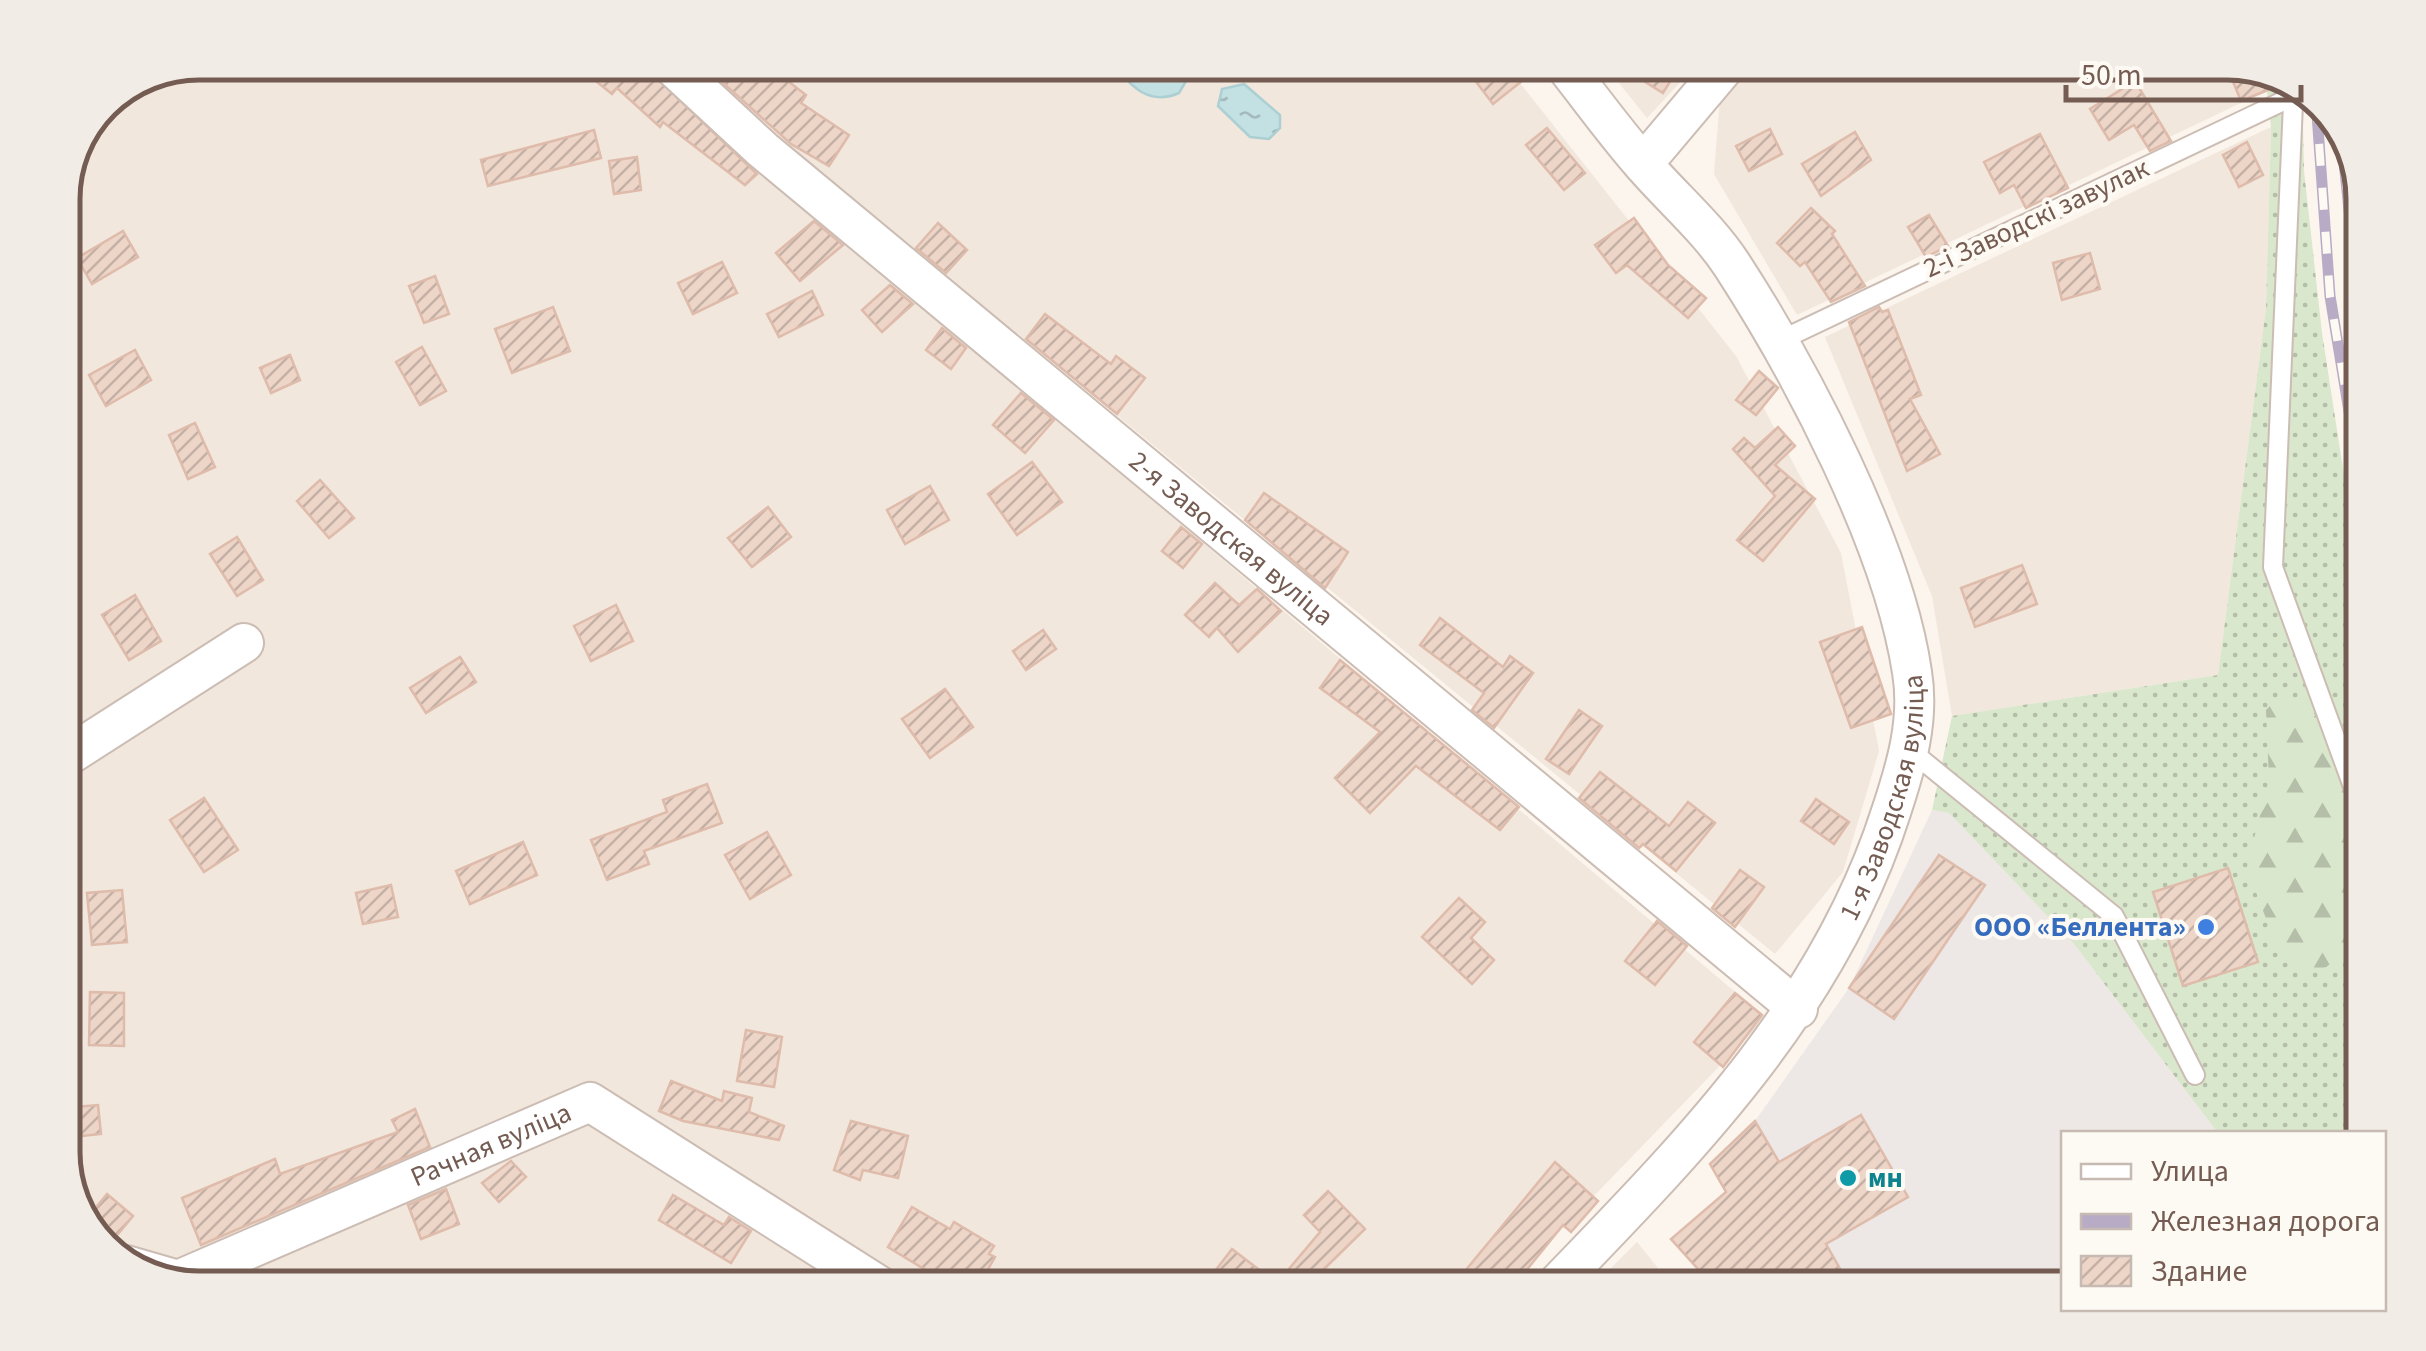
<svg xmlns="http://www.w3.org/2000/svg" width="2426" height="1351" font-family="'Source Sans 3',sans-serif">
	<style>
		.residential { fill: #f2e7dc }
		.industrial { fill: #ede8e5 }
		.grass { fill: url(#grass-dots) }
		.forest { fill: url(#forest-firs) }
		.water { fill: url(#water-ripples); stroke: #abcfd3; stroke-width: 2.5 }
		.building { fill: url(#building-hatch); stroke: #debbaa; stroke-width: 2.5 }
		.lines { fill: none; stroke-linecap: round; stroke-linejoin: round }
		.lane-casing { stroke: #ccbdb4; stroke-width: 22 }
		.street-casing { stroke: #ccbdb4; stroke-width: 42 }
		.lane { stroke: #fff; stroke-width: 18 }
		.street { stroke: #fff; stroke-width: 38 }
		.rail-casing { stroke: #b8abc5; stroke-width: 11 }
		.rail { stroke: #fdf9f3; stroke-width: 8; stroke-dasharray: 22; stroke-linecap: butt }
		.shop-dot { fill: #3f7fe0; stroke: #fdf9f3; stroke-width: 4 }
		.culture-dot { fill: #0f9aa8; stroke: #fdf9f3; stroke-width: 4 }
		.labels { text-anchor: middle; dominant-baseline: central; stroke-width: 8; stroke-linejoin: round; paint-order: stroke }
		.street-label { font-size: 28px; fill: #745c52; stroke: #fdf9f3 }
		.shop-label { font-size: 28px; font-weight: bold; fill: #366cbe; stroke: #fdf9f3; text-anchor: end }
		.culture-label { font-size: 28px; font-weight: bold; fill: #0d838f; stroke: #fdf9f3; text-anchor: start }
		.rim { fill: none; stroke: #745c52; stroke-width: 5 }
	</style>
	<defs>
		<pattern id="grass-dots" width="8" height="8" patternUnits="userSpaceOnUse" patternTransform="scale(2.5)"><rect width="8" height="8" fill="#d9e7cc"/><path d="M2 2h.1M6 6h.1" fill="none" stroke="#b5bea8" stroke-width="1.8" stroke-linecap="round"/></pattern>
		<pattern id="forest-firs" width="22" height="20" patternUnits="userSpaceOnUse" patternTransform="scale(2.5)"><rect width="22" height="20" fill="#d9e7cc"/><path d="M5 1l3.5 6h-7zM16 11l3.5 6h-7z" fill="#b5bea8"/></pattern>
		<pattern id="water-ripples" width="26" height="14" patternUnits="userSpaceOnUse" patternTransform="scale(2.5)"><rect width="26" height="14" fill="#c3e0e3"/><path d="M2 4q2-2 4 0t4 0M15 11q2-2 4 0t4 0" fill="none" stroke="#a3b9bb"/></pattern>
		<pattern id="building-hatch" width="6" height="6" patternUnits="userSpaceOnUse" patternTransform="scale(2.5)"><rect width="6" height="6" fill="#edd5c8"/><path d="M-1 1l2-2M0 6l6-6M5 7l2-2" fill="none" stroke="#c5b0a5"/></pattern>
	</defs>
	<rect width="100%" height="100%" fill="#fbf5ed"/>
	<g class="residential">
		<path d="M199 63H634L1766 1018 1505 1288H199L131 1270 81 1221 63 1160V191L103 102Z"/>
		<path d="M696 63H1504L1736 356 1841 553 1879 751 1843 872 1775 954 839 188Z"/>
		<path d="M1603 63H1698L1647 118Z"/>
		<path d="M1753 63H2227L2265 73 2268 90 1797 315 1714 174 1720 98Z"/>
		<path d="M2271 127 2266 308 2218 675 1952 716 1932 596 1825 337Z"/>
		<path d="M1637 1242 1674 1288H1591Z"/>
	</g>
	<path class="industrial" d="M1932 810 1949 813 2074 944 2218 1133 2064 1134 2063 1288H1785L1710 1164 1755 1121 1849 988Z"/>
	<path class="grass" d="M2265 73 2295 81 2302 88 2304 171 2322 333 2363 598V1133H2218L2074 944 1949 813 1932 810 1952 716 2218 675 2266 308 2271 127Z"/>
	<path class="forest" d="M2282 694 2309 704 2317 719C2341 785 2413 937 2312 973L2281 958 2251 879 2250 854 2269 780 2266 710Z"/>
	<g class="water">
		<path d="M1111 63H1190L1192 71 1179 93C1147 107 1130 84 1111 63Z"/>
		<path d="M1244 84 1280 115V128L1269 139 1250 137 1218 106 1222 89Z"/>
	</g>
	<g class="building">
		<path d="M572 62H640L757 174 745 185 663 122 660 127 617 88 612 94Z"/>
		<path d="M734 62H757L784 78 806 95 801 103 849 135 829 166 791 144 721 81Z"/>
		<path d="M1461 62H1509L1522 81 1493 104Z"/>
		<path d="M1613 62H1682L1663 93Z"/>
		<path d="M2225 62 2261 72 2268 90 2241 101Z"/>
		<path d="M2135 81 2171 141 2150 151 2134 125 2109 140 2090 109Z"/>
		<path d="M1547 128 1585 173 1564 190 1526 145Z"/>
		<path d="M1770 129 1782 154 1749 171 1736 146Z"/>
		<path d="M594 130 601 158 488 186 481 160Z"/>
		<path d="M1855 132 1871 160 1821 196 1802 164Z"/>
		<path d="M2040 134 2068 188 2026 208 2014 185 2000 193 1984 162Z"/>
		<path d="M2247 142 2263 175 2239 187 2223 155Z"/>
		<path d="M637 157 641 190 614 194 609 161Z"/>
		<path d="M1811 208 1835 231 1832 234 1865 286 1831 302 1805 262 1800 266 1777 243Z"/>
		<path d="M1929 215 1948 246 1926 257 1908 227Z"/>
		<path d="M1634 218 1668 265 1706 298 1688 318 1627 265 1616 273 1595 245Z"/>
		<path d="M814 221 843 245 800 281 776 253Z"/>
		<path d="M938 223 967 250 946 273 916 248Z"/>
		<path d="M123 231 138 257 92 284 77 258Z"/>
		<path d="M2090 253 2100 289 2062 300 2053 263Z"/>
		<path d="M722 262 737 293 693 314 678 283Z"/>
		<path d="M435 276 449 314 424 323 409 286Z"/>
		<path d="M890 285 913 304 882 332 862 310Z"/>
		<path d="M812 291 823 315 779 337 767 314Z"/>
		<path d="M553 307 570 351 512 373 495 329Z"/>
		<path d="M1879 307 1882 312 1888 310 1921 395 1910 399 1940 454 1907 471 1849 322Z"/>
		<path d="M1045 314 1111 364 1116 356 1145 378 1117 414 1026 339Z"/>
		<path d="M942 328 966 348 951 369 926 350Z"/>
		<path d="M422 347 446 391 420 405 396 362Z"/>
		<path d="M135 350 151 380 106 406 89 375Z"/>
		<path d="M290 355 300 380 271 393 260 368Z"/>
		<path d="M1759 371 1778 388 1756 415 1736 400Z"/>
		<path d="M1021 393 1054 420 1025 453 993 425Z"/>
		<path d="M195 423 215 467 188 479 169 435Z"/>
		<path d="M1778 427 1795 446 1775 465 1815 499 1763 561 1737 540 1775 496 1733 449 1744 438 1755 448Z"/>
		<path d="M1032 462 1062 502 1017 535 988 494Z"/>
		<path d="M320 480 354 518 329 538 297 501Z"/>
		<path d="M930 486 949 520 905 544 887 510Z"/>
		<path d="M1264 493 1348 552 1325 588 1245 520Z"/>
		<path d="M768 507 791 537 752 567 728 538Z"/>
		<path d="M1181 527 1202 544 1183 568 1162 551Z"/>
		<path d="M237 537 263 580 237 596 210 554Z"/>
		<path d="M2022 565 2037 604 1975 627 1961 588Z"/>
		<path d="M1215 583 1239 605 1257 589 1281 611 1238 652 1217 628 1209 637 1185 615Z"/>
		<path d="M135 595 161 641 129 660 102 615Z"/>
		<path d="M616 605 633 641 591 661 574 626Z"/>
		<path d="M1440 618 1503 667 1510 656 1533 673 1494 728 1472 710 1484 693 1420 645Z"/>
		<path d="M1862 627 1891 714 1851 728 1820 642Z"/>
		<path d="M1043 630 1056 649 1026 670 1013 651Z"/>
		<path d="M460 657 476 682 426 713 410 688Z"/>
		<path d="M1340 660 1519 807 1500 830 1416 766 1370 813 1335 778 1380 732 1320 688Z"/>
		<path d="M945 689 973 727 930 758 902 719Z"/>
		<path d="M1579 710 1602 726 1569 774 1546 759Z"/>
		<path d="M1600 772 1669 826 1688 802 1715 823 1676 871 1643 844 1639 848 1579 798Z"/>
		<path d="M707 784 722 823 644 851 649 864 607 880 591 840 667 812 663 800Z"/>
		<path d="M204 798 238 850 204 872 170 820Z"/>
		<path d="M1816 799 1849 822 1834 844 1801 821Z"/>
		<path d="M767 832 791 875 750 899 725 855Z"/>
		<path d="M523 842 537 875 470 904 456 871Z"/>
		<path d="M1939 855 1985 885 1894 1019 1849 988Z"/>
		<path d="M2228 868 2258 962 2183 986 2153 892Z"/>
		<path d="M1740 870 1764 887 1735 927 1712 908Z"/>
		<path d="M391 885 398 917 363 924 356 893Z"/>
		<path d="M122 890 127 942 92 945 87 893Z"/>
		<path d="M1459 898 1485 922 1471 938 1494 960 1472 984 1422 937Z"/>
		<path d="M1657 921 1687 946 1655 985 1625 961Z"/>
		<path d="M90 992 124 993V1046L89 1045Z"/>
		<path d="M1735 993 1762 1015 1723 1067 1694 1042Z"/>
		<path d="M746 1030 782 1037 774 1087 737 1081Z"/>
		<path d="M671 1081 722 1101 724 1091 752 1098 749 1112 784 1126 779 1140 683 1121 659 1111Z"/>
		<path d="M98 1105 101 1134 63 1138V1108Z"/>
		<path d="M415 1109 430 1147 201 1245 182 1198 275 1159 280 1174 398 1132 392 1120Z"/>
		<path d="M1861 1115 1908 1197 1826 1244 1851 1288H1785L1773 1270 1753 1288H1715L1671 1239 1726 1192 1710 1164 1755 1121 1779 1162Z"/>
		<path d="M851 1121 908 1136 898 1178 863 1170 860 1180 834 1170Z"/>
		<path d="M511 1161 526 1177 499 1202 482 1183Z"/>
		<path d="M1555 1162 1598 1201 1571 1232 1563 1225 1512 1288H1451Z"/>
		<path d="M446 1189 459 1224 421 1239 408 1205Z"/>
		<path d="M1328 1191 1365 1229 1323 1270 1346 1288H1298L1283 1276 1320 1232 1304 1215Z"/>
		<path d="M107 1194 133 1216 114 1239 88 1217Z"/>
		<path d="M673 1195 724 1225 729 1217 751 1231 731 1263 659 1220Z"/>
		<path d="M912 1207 950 1229 954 1222 994 1246 989 1254 995 1257 983 1278 974 1272 965 1288H955L888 1247Z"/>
		<path d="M1232 1249 1283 1288H1237L1215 1271Z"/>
	</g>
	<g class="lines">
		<g class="lane-casing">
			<g id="lane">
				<path d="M2294 80 2273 567 2363 814"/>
				<path d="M1777 342 2296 95"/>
				<path d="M1911 751 2114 916 2195 1075"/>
			</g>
		</g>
		<g class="street-casing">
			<g id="street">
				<path id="s1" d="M668 62 763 150 1798 1009"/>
				<path d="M1643 164 1729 62"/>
				<path d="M63 759 244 643"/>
				<path id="s2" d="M126 1265 178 1280 590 1102 883 1288"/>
				<path id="s3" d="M1553 1288C1691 1145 1829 1006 1891 812 1906 767 1920 720 1912 672 1893 545 1802 373 1732 265 1707 227 1672 198 1642 163 1614 131 1589 96 1562 62"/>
			</g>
		</g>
		<use href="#lane" class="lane"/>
		<use href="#street" class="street"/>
		<g class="rail-casing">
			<g id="rail">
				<path d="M2316 100 2330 296 2363 496"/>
				<path d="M2340 123 2363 345"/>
			</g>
		</g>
		<use href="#rail" class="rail"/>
	</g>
	<circle class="shop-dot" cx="2206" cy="927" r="10"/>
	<circle class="culture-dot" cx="1848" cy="1178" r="10"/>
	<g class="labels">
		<g class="street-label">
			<text transform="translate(2036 218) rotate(-25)">2-і Заводскі завулак</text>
			<text stroke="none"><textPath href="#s1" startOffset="738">2-я Заводская вуліца</textPath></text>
			<text stroke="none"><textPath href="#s3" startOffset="602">1-я Заводская вуліца</textPath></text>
			<text stroke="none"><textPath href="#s2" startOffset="395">Рачная вуліца</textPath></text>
		</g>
		<g class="shop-label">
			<text x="2186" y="927">ООО «Беллента»</text>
		</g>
		<g class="culture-label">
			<text x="1868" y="1178">мн</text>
		</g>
	</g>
	<path d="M0 0H2426V1351H0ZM199 80H2227A119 119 0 0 1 2346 199V1152A119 119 0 0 1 2227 1271H199A119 119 0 0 1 80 1152V199A119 119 0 0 1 199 80Z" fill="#f2ece6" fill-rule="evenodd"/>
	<path class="rim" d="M199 80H2227A119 119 0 0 1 2346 199V1152A119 119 0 0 1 2227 1271H199A119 119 0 0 1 80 1152V199A119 119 0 0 1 199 80Z"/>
	<rect x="2061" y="1131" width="325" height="180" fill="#fdf9f3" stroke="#c6bab3" stroke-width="2.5"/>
	<rect x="2081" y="1164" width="50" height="15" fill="#ffffff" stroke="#c6bab3" stroke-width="2.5"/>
	<text x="2151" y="1181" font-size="30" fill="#745c52">Улица</text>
	<rect x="2081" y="1214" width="50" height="15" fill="#b8abc5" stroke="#c6bab3" stroke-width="2.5"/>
	<text x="2151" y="1231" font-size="30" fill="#745c52">Железная дорога</text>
	<rect x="2081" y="1256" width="50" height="30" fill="url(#building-hatch)" stroke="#c6bab3" stroke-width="2.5"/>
	<text x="2151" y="1281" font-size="30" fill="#745c52">Здание</text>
	<path d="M2066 85v15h235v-15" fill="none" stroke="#745c52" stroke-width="5"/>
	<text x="2081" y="85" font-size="30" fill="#745c52" stroke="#fdf9f3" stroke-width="8" paint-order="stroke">50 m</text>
</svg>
